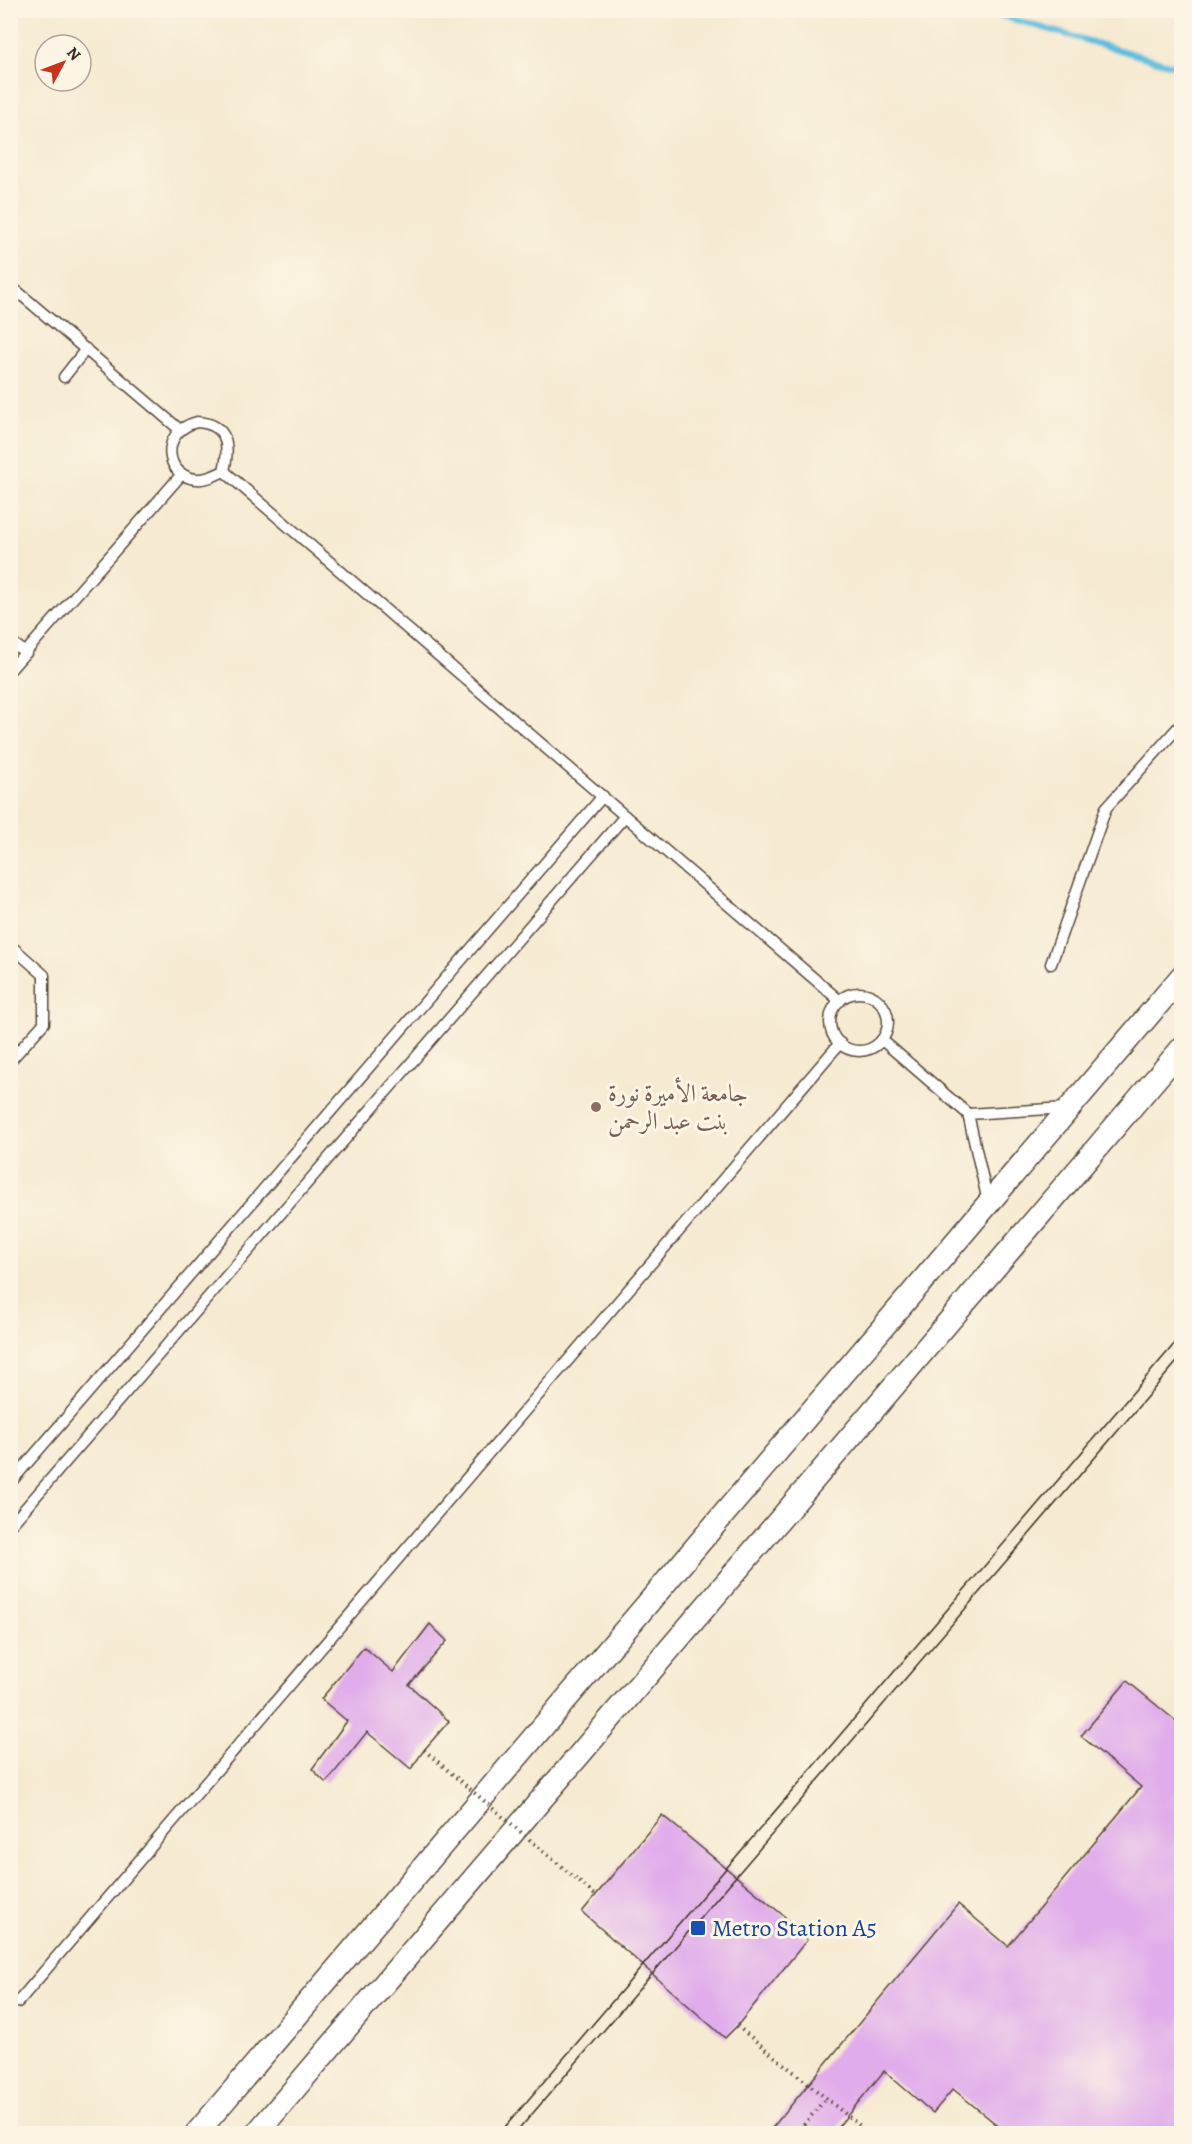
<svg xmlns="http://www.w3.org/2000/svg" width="1192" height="2144" font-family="Alegreya,Amiri,serif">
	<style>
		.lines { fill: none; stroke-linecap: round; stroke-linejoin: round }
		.stream { stroke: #60bdde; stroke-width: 6 }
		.building { fill: #e0aceb }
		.service-casing { stroke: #574739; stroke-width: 13 }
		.minor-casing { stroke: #574739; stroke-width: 25 }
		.path { stroke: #574739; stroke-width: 4; stroke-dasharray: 1.5 4.5; stroke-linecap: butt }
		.service { stroke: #fff; stroke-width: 10 }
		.minor { stroke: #fff; stroke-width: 22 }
		.tram { stroke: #3b2a1e; stroke-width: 1.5 }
		.path-bridge { stroke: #574739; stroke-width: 4; stroke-dasharray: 1.5 4.5; stroke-linecap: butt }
		.education-dot { fill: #8d6e63; stroke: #fcf5e5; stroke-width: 2 }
		.transit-dot { fill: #1a4fb4; stroke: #fcf5e5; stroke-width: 2 }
		.labels { text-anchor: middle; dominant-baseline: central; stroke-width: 6; stroke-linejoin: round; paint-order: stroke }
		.education-label { font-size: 24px; fill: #785e54; stroke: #fcf5e5; text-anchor: start }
		.transit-label { font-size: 24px; fill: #164399; stroke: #fcf5e5; text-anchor: start }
	</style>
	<rect width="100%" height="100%" fill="#fcf5e5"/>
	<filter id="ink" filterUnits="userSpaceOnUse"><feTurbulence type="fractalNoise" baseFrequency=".0167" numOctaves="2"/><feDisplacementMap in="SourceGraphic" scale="12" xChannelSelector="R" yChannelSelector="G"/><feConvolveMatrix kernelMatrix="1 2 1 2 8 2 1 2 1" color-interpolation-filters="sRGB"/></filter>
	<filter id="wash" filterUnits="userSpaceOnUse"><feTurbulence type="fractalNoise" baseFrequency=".008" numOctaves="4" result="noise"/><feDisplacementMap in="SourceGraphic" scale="24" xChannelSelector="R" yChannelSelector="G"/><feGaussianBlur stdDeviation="1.35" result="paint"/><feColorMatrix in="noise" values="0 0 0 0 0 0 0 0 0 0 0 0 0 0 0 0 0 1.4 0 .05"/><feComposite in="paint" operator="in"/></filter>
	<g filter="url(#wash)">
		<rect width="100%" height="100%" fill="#f6ead2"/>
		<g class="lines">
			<path class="stream" d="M981 10 1182 68"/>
		</g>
		<g id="blocks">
			<g class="building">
				<path d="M430 1624 447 1641 409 1685 449 1721 424 1750 411 1769 367 1732 326 1783 312 1769 347 1721 321 1699 364 1647 393 1672Z"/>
				<path d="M1127 1681 1182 1726V2133H1007L953 2089 933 2113 884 2071 833 2133H768L958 1904 1008 1946 1141 1787 1081 1736Z"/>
				<path d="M662 1815 784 1916 807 1940 737 2026 725 2038 582 1912Z"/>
			</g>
		</g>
	</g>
	<g filter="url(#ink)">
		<use href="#blocks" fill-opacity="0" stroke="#574739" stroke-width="1.5"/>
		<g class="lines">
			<g class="service-casing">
				<g id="service">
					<path d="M10 293 18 292 179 429"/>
					<path d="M64 377 86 349"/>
					<path d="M197 422C228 424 230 445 224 471 215 475 207 480 197 479 165 477 158 432 197 422Z"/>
					<path d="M224 471 840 1001"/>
					<path d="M10 641 26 653"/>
					<path d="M10 670 182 474"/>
					<path d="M10 945 44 975V1023L10 1061"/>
					<path d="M1051 964 1106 808 1182 723"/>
					<circle cx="859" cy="1022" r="29"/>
					<path d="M882 1040 968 1114"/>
					<path d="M988 1202 968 1114 1066 1108"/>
					<path d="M10 1483 603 796"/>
					<path d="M10 1526 625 816"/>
					<path d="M10 2004 18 2002 840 1043"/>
				</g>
			</g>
			<g class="minor-casing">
				<g id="minor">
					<path d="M196 2134 1182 976"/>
					<path d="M256 2134 1182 1048"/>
				</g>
			</g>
			<g class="path">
				<path d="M737 2026 870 2134"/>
				<path d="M796 2134 827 2097"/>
			</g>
			<use href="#service" class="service"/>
			<use href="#minor" class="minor"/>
			<g class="tram">
				<path d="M499 2134 1182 1335"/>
				<path d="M515 2134 1182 1356"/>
			</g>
			<path class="path-bridge" d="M424 1750 595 1895"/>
		</g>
	</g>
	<circle class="education-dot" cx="596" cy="1107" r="6"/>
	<rect class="transit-dot" x="690" y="1920" width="16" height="16" rx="3"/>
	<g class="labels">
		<g class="education-label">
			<text x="608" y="1093">جامعة الأميرة نورة<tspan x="608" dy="28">بنت عبد الرحمن</tspan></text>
		</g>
		<g class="transit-label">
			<text x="712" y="1928">Metro Station A5</text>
		</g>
	</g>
	<rect width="1192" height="2144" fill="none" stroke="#fcf5e5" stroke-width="36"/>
	<g transform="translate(63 63) rotate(49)"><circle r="28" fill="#fcf5e5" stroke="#afa495" stroke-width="1.5"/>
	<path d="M0-4.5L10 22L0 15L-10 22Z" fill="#c8321e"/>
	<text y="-9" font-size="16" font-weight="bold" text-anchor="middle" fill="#3b2a1e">N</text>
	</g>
</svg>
